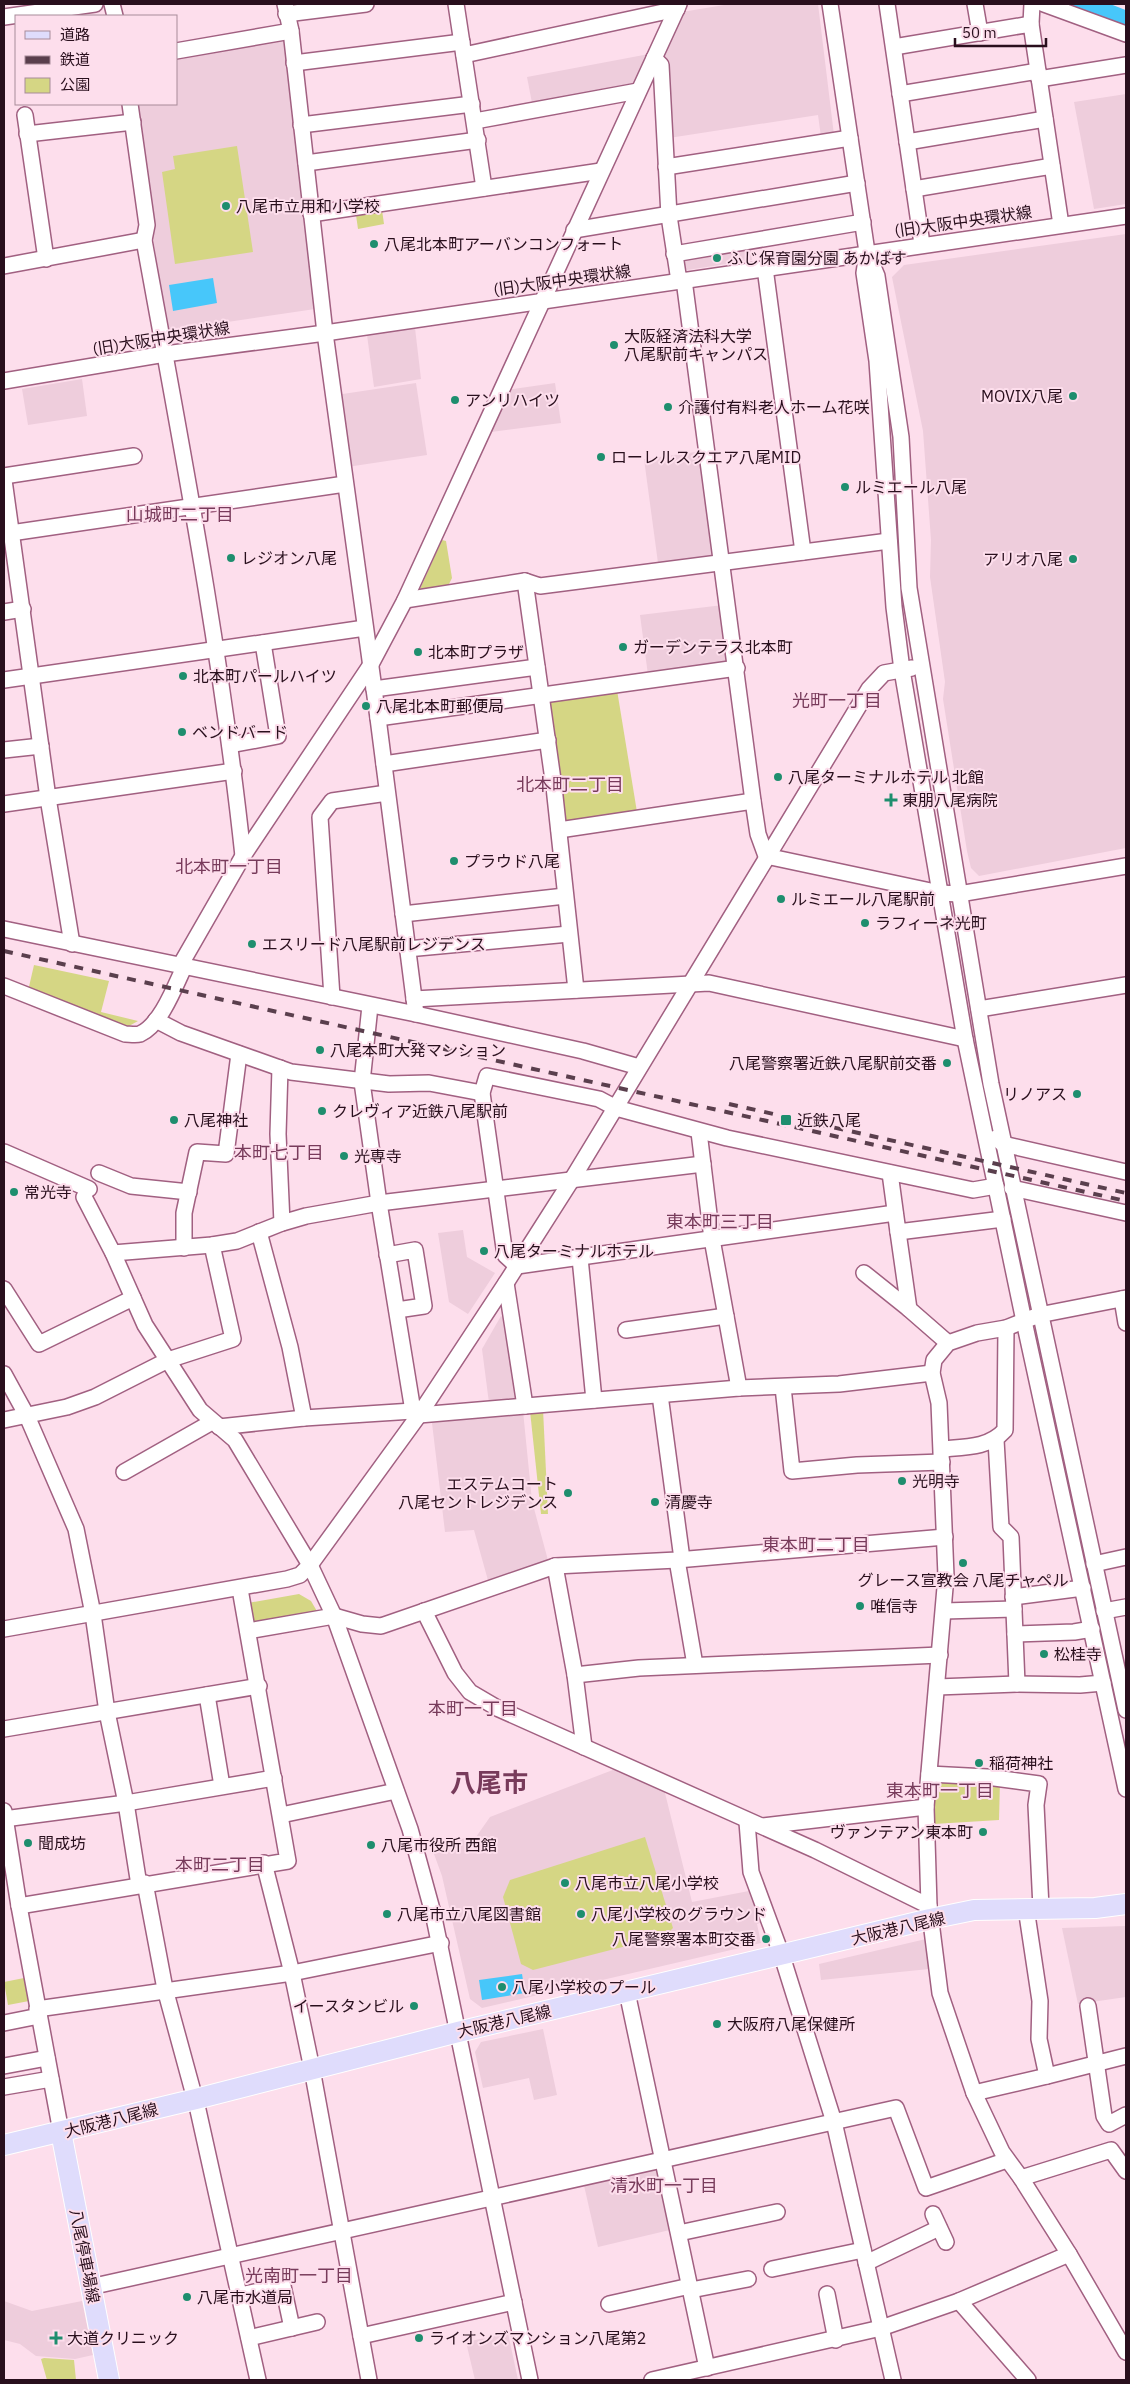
<svg xmlns="http://www.w3.org/2000/svg" width="1130" height="2384" font-family="'IBM Plex Sans','Noto Sans JP',sans-serif">
	<style>
		.built { fill: #eecddc }
		.green { fill: #d5d684 }
		.water { fill: #47c7fa }
		.lines { fill: none; stroke-linecap: round; stroke-linejoin: round }
		.river { stroke: #47c7fa; stroke-width: 22 }
		.minor-casing { stroke: #a16081; stroke-width: 18 }
		.major-casing { stroke: #fff; stroke-width: 22 }
		.minor { stroke: #fff; stroke-width: 15 }
		.major { stroke: #dfdcfc; stroke-width: 20 }
		.rail { stroke: #5a3f4d; stroke-width: 4; stroke-dasharray: 9 9; stroke-linecap: butt }
		.poi-dot { fill: #1e8e6e; stroke: #fddeec; stroke-width: 2 }
		.labels { text-anchor: middle; dominant-baseline: central; stroke-width: 4; stroke-linejoin: round; paint-order: stroke }
		.poi-label { font-size: 16px; fill: #290f1d; stroke: #fddeec; text-anchor: start }
		.street-label { font-size: 16px; fill: #290f1d; stroke: #fddeec }
		.neighbourhood-label { font-size: 18px; fill: #783b5b; stroke: #fddeec }
		.town-label { font-size: 26px; font-weight: bold; fill: #783b5b; stroke: #fddeec }
	</style>
	<rect width="100%" height="100%" fill="#fddeec"/>
	<g class="built">
		<path d="M730 4H818L834 135 821 137 818 115 669 138 662 57 682 12Z"/>
		<path d="M283 33 315 309 167 331 133 104H176V52Z"/>
		<path d="M649 54 633 89 533 108 527 77Z"/>
		<path d="M1126 94V204L1094 209 1074 102Z"/>
		<path d="M1126 234V848L979 876 971 868 967 851 943 699 945 682 930 577 931 540 923 431 892 277 904 265Z"/>
		<path d="M750 245 752 260 687 270 684 267 682 257Z"/>
		<path d="M415 328 421 379 374 387 367 335Z"/>
		<path d="M82 379 87 416 28 425 22 389Z"/>
		<path d="M416 383 427 455 347 467 336 395Z"/>
		<path d="M555 383 561 423 491 432 507 390Z"/>
		<path d="M703 451 716 549 712 556 658 563 644 459Z"/>
		<path d="M723 605 731 656 726 666 648 675 640 615Z"/>
		<path d="M463 1230 467 1257 495 1273 468 1314 449 1302 438 1233Z"/>
		<path d="M501 1316 509 1322 521 1396 516 1401 489 1403 482 1349Z"/>
		<path d="M523 1411 532 1501 549 1564 489 1584 474 1530 445 1532 432 1423 436 1415Z"/>
		<path d="M618 1768 664 1789 692 1902 754 1890 765 1921 757 1924 761 1943 482 2008 470 1999 442 1876 430 1843 476 1837 490 1817Z"/>
		<path d="M1126 1926V1997L1078 2004 1062 1928Z"/>
		<path d="M926 1939 929 1969 821 1980 819 1964Z"/>
		<path d="M543 2029 557 2095 534 2100 529 2078 483 2088 475 2052 481 2042Z"/>
		<path d="M660 2166 674 2229 598 2247 583 2181Z"/>
		<path d="M4 2301 32 2311 82 2301 93 2355 75 2359 36 2356 20 2344 4 2340Z"/>
		<path d="M508 2333 518 2380H475L466 2342Z"/>
	</g>
	<g class="green">
		<path d="M237 146 253 252 175 264 162 172 175 169 173 156Z"/>
		<path d="M382 210 384 224 358 229 356 215Z"/>
		<path d="M442 540 446 541 452 578 447 588 424 593 420 589Z"/>
		<path d="M617 690 637 812 565 821 549 701Z"/>
		<path d="M34 965 109 981 101 1012 138 1021 129 1026 128 1029 28 991Z"/>
		<path d="M543 1409 548 1514H541L530 1411Z"/>
		<path d="M299 1594 311 1601 318 1613 257 1624 252 1620 248 1603Z"/>
		<path d="M935 1779 1000 1781 999 1820 934 1824Z"/>
		<path d="M645 1837 673 1928 665 1936 533 1970 521 1964 503 1897 510 1880Z"/>
		<path d="M24 1978 29 2001 8 2005 4 1982Z"/>
		<path d="M44 2358 74 2360 76 2380H47L41 2359Z"/>
	</g>
	<g class="water">
		<path d="M213 278 217 303 173 311 169 285Z"/>
		<path d="M522 1974 525 1993 482 2000 479 1980Z"/>
	</g>
	<g class="lines">
		<path class="river" d="M1080 4 1126 22"/>
		<g class="minor-casing">
			<g id="minor">
				<path d="M112 4 115 16"/>
				<path d="M285 4 291 31 325 333 378 718 416 1014"/>
				<path d="M456 4 484 188"/>
				<path d="M830 4 867 252 877 276 901 437 909 588 991 1084 1126 1710"/>
				<path d="M887 4 922 244"/>
				<path d="M975 4 980 33"/>
				<path d="M1044 4 1126 34"/>
				<path d="M286 14 366 4"/>
				<path d="M4 17 95 4"/>
				<path d="M1031 24 1032 4"/>
				<path d="M894 47 1031 24 1061 225"/>
				<path d="M176 51 291 31"/>
				<path d="M464 55 677 9"/>
				<path d="M654 58 661 65 669 216 679 281"/>
				<path d="M294 63 462 42"/>
				<path d="M1039 79 1126 65"/>
				<path d="M900 94 1038 71"/>
				<path d="M130 104 147 225 144 240C181 444 221 649 243 856"/>
				<path d="M25 115 46 259"/>
				<path d="M475 121 638 91"/>
				<path d="M301 125 472 104"/>
				<path d="M27 134 133 122"/>
				<path d="M907 142 1045 119"/>
				<path d="M306 163 478 140"/>
				<path d="M666 167 850 138"/>
				<path d="M914 189 1052 166"/>
				<path d="M311 214 601 171"/>
				<path d="M574 230 857 183"/>
				<path d="M867 253 864 273 877 361 894 607 902 670 965 1039 1024 1321 1126 1789"/>
				<path d="M674 254 863 222"/>
				<path d="M4 266 144 240"/>
				<path d="M765 268 803 552"/>
				<path d="M684 280 753 801 758 834 766 856 940 893 959 894 1126 866"/>
				<path d="M4 381 165 354 325 333 1126 216"/>
				<path d="M4 476 134 456"/>
				<path d="M4 480 48 798 72 944"/>
				<path d="M4 534 345 484"/>
				<path d="M525 581 554 787 576 990"/>
				<path d="M405 600 525 581 540 586 889 541"/>
				<path d="M4 612 23 609"/>
				<path d="M4 680 365 628"/>
				<path d="M374 689 537 667"/>
				<path d="M378 718 737 668"/>
				<path d="M230 745 278 736 263 643"/>
				<path d="M4 750 41 746"/>
				<path d="M384 764 548 740"/>
				<path d="M4 804 234 771"/>
				<path d="M559 830 753 801"/>
				<path d="M403 914 565 896"/>
				<path d="M4 929 416 1014 583 1051 639 1067"/>
				<path d="M407 949 569 934"/>
				<path d="M181 964 243 856 370 666 405 600 679 4"/>
				<path d="M4 986 125 1034C129 1034 136 1035 140 1034 161 1025 176 984 185 965"/>
				<path d="M332 997 320 817 332 801 387 793"/>
				<path d="M414 999 709 983 965 1039"/>
				<path d="M370 1006 362 1082 379 1203 413 1411"/>
				<path d="M979 1009 1126 985"/>
				<path d="M156 1020 181 1033 291 1072 389 1084 429 1083 482 1093"/>
				<path d="M280 1068 278 1134 282 1223"/>
				<path d="M699 1132 712 1239 739 1388"/>
				<path d="M996 1138 1003 1144 1126 1172"/>
				<path d="M4 1152 89 1189"/>
				<path d="M99 1173 131 1186 189 1192"/>
				<path d="M890 1173 898 1232 1003 1219"/>
				<path d="M1012 1188 1126 1213"/>
				<path d="M84 1197 113 1253 145 1325 200 1410 235 1440 310 1565 334 1616 410 1829 433 1913 530 2380"/>
				<path d="M895 1213 517 1266 505 1255 482 1093 487 1076 599 1099 616 1108 727 1138 973 1190 996 1186"/>
				<path d="M259 1232 290 1347 304 1418"/>
				<path d="M898 1232 909 1309 948 1343"/>
				<path d="M184 1248V1213L197 1152 226 1154 239 1054"/>
				<path d="M113 1253 212 1245 237 1241 282 1223 306 1216 379 1203 703 1164"/>
				<path d="M387 1255 415 1250 424 1306 397 1310"/>
				<path d="M580 1258 594 1400"/>
				<path d="M864 1273 909 1309"/>
				<path d="M506 1283 525 1406"/>
				<path d="M4 1289 39 1344 133 1298"/>
				<path d="M1126 1298 1039 1315 1006 1328 977 1333 948 1343 934 1360 932 1373 939 1403 946 1576 926 1807 929 1906 940 1993 974 2093 1002 2152 1021 2178 1069 2254 1126 2352"/>
				<path d="M1122 1299 1126 1323"/>
				<path d="M626 1330 726 1316"/>
				<path d="M4 1374 27 1416 76 1529 93 1614 107 1712 126 1803 139 1885"/>
				<path d="M783 1387 792 1471 857 1465 942 1462"/>
				<path d="M660 1395 682 1559"/>
				<path d="M4 1420 67 1407 95 1397 168 1360 233 1339 212 1245"/>
				<path d="M219 1427 304 1418 413 1411 419 1415 739 1388 839 1384 932 1373"/>
				<path d="M996 1440 1001 1527 1011 1537 1017 1684"/>
				<path d="M942 1449C965 1447 989 1448 1005 1430L1006 1328"/>
				<path d="M124 1472 212 1422"/>
				<path d="M677 1560 695 1665"/>
				<path d="M1094 1564 1126 1557"/>
				<path d="M555 1566 575 1675 584 1747"/>
				<path d="M1013 1597 1083 1588"/>
				<path d="M424 1611 455 1673 470 1692 499 1709 815 1850 929 1906"/>
				<path d="M944 1611 1014 1609"/>
				<path d="M1104 1611 1126 1607"/>
				<path d="M4 1629 287 1579 300 1575 310 1565 419 1415 506 1283 571 1181 869 689 884 673 912 668"/>
				<path d="M248 1631 334 1616 362 1624 381 1626 555 1566 677 1560 945 1537"/>
				<path d="M1015 1634 1074 1632 1092 1629"/>
				<path d="M575 1675 639 1668 940 1655"/>
				<path d="M937 1687 1017 1684 1080 1685 1103 1683"/>
				<path d="M207 1695 222 1786"/>
				<path d="M4 1729 259 1686"/>
				<path d="M929 1774 987 1777 1039 1784 1036 1805 1041 1908"/>
				<path d="M4 1811 19 1906 61 2132"/>
				<path d="M281 1815 396 1791"/>
				<path d="M4 1819 126 1803 274 1778"/>
				<path d="M747 1822 751 1872 782 1956 834 2122 893 2380"/>
				<path d="M763 1826 926 1807"/>
				<path d="M264 1863 292 1973 312 2069 369 2380"/>
				<path d="M145 1883 165 1989 198 2110 258 2380"/>
				<path d="M19 1906 288 1861 240 1589"/>
				<path d="M1026 1908 1040 2001 1039 2039 1047 2076 1126 2056"/>
				<path d="M627 1992 707 2368"/>
				<path d="M1088 2006 1104 2116 1109 2124 1126 2115"/>
				<path d="M37 2009 292 1973 441 1943"/>
				<path d="M4 2023 39 2016"/>
				<path d="M4 2066 47 2058"/>
				<path d="M4 2087 51 2079"/>
				<path d="M974 2093 1047 2076"/>
				<path d="M1021 2178 1111 2150 1126 2171"/>
				<path d="M933 2214 946 2242"/>
				<path d="M679 2233 777 2212"/>
				<path d="M866 2263 939 2228"/>
				<path d="M772 2269 863 2250"/>
				<path d="M90 2287 896 2108 926 2188 1007 2160"/>
				<path d="M691 2290 748 2279"/>
				<path d="M827 2294 836 2340"/>
				<path d="M240 2295 283 2286 292 2328"/>
				<path d="M959 2301 1028 2380"/>
				<path d="M609 2304 690 2286"/>
				<path d="M361 2336 514 2302"/>
				<path d="M249 2338 317 2322"/>
				<path d="M652 2380 881 2328 959 2301 1069 2254"/>
			</g>
		</g>
		<g class="major-casing">
			<g id="major">
				<path d="M61 2132 109 2380"/>
				<path d="M4 2145 196 2099 458 2032 930 1919 974 1910 1095 1908 1126 1904"/>
			</g>
		</g>
		<use href="#minor" class="minor"/>
		<use href="#major" class="major"/>
		<g class="rail">
			<path d="M4 951 1126 1201"/>
			<path d="M729 1104 1126 1193"/>
		</g>
	</g>
	<g class="poi-dot">
		<circle cx="226" cy="206" r="5"/>
		<circle cx="374" cy="244" r="5"/>
		<circle cx="717" cy="258" r="5"/>
		<circle cx="614" cy="345" r="5"/>
		<circle cx="1073" cy="396" r="5"/>
		<circle cx="455" cy="400" r="5"/>
		<circle cx="668" cy="407" r="5"/>
		<circle cx="601" cy="457" r="5"/>
		<circle cx="845" cy="487" r="5"/>
		<circle cx="231" cy="558" r="5"/>
		<circle cx="1073" cy="559" r="5"/>
		<circle cx="623" cy="647" r="5"/>
		<circle cx="418" cy="652" r="5"/>
		<circle cx="183" cy="676" r="5"/>
		<circle cx="366" cy="706" r="5"/>
		<circle cx="182" cy="732" r="5"/>
		<circle cx="778" cy="777" r="5"/>
		<path d="M888.5 792.5h5v5h5v5h-5v5h-5v-5h-5v-5h5z"/>
		<circle cx="454" cy="861" r="5"/>
		<circle cx="781" cy="899" r="5"/>
		<circle cx="865" cy="923" r="5"/>
		<circle cx="252" cy="944" r="5"/>
		<circle cx="320" cy="1050" r="5"/>
		<circle cx="947" cy="1063" r="5"/>
		<circle cx="1077" cy="1094" r="5"/>
		<circle cx="322" cy="1111" r="5"/>
		<circle cx="174" cy="1120" r="5"/>
		<rect x="780" y="1114" width="12" height="12" rx="2.5"/>
		<circle cx="344" cy="1156" r="5"/>
		<circle cx="14" cy="1192" r="5"/>
		<circle cx="484" cy="1251" r="5"/>
		<circle cx="902" cy="1481" r="5"/>
		<circle cx="568" cy="1493" r="5"/>
		<circle cx="655" cy="1502" r="5"/>
		<circle cx="963" cy="1563" r="5"/>
		<circle cx="860" cy="1606" r="5"/>
		<circle cx="1044" cy="1654" r="5"/>
		<circle cx="979" cy="1763" r="5"/>
		<circle cx="983" cy="1832" r="5"/>
		<circle cx="28" cy="1843" r="5"/>
		<circle cx="371" cy="1845" r="5"/>
		<circle cx="565" cy="1883" r="5"/>
		<circle cx="387" cy="1914" r="5"/>
		<circle cx="581" cy="1914" r="5"/>
		<circle cx="766" cy="1939" r="5"/>
		<circle cx="502" cy="1987" r="5"/>
		<circle cx="414" cy="2006" r="5"/>
		<circle cx="717" cy="2024" r="5"/>
		<circle cx="187" cy="2297" r="5"/>
		<path d="M53.5 2330.5h5v5h5v5h-5v5h-5v-5h-5v-5h5z"/>
		<circle cx="419" cy="2338" r="5"/>
	</g>
	<g class="labels">
		<g class="poi-label">
			<text x="236" y="206">八尾市立用和小学校</text>
			<text x="384" y="244">八尾北本町アーバンコンフォート</text>
			<text x="727" y="258">ふじ保育園分園 あかばす</text>
			<text x="624" y="336">大阪経済法科大学<tspan x="624" dy="18">八尾駅前キャンパス</tspan></text>
			<text x="1063" y="396" text-anchor="end">MOVIX八尾</text>
			<text x="465" y="400">アンリハイツ</text>
			<text x="678" y="407">介護付有料老人ホーム花咲</text>
			<text x="611" y="457">ローレルスクエア八尾MID</text>
			<text x="855" y="487">ルミエール八尾</text>
			<text x="241" y="558">レジオン八尾</text>
			<text x="1063" y="559" text-anchor="end">アリオ八尾</text>
			<text x="633" y="647">ガーデンテラス北本町</text>
			<text x="428" y="652">北本町プラザ</text>
			<text x="193" y="676">北本町パールハイツ</text>
			<text x="376" y="706">八尾北本町郵便局</text>
			<text x="192" y="732">ベンドバード</text>
			<text x="788" y="777">八尾ターミナルホテル 北館</text>
			<text x="902" y="800">東朋八尾病院</text>
			<text x="464" y="861">プラウド八尾</text>
			<text x="791" y="899">ルミエール八尾駅前</text>
			<text x="875" y="923">ラフィーネ光町</text>
			<text x="262" y="944">エスリード八尾駅前レジデンス</text>
			<text x="330" y="1050">八尾本町大発マンション</text>
			<text x="937" y="1063" text-anchor="end">八尾警察署近鉄八尾駅前交番</text>
			<text x="1067" y="1094" text-anchor="end">リノアス</text>
			<text x="332" y="1111">クレヴィア近鉄八尾駅前</text>
			<text x="184" y="1120">八尾神社</text>
			<text x="797" y="1120">近鉄八尾</text>
			<text x="354" y="1156">光専寺</text>
			<text x="24" y="1192">常光寺</text>
			<text x="494" y="1251">八尾ターミナルホテル</text>
			<text x="912" y="1481">光明寺</text>
			<text x="558" y="1484" text-anchor="end">エステムコート<tspan x="558" dy="18">八尾セントレジデンス</tspan></text>
			<text x="665" y="1502">清慶寺</text>
			<text x="963" y="1580" text-anchor="middle">グレース宣教会 八尾チャペル</text>
			<text x="870" y="1606">唯信寺</text>
			<text x="1054" y="1654">松桂寺</text>
			<text x="989" y="1763">稲荷神社</text>
			<text x="973" y="1832" text-anchor="end">ヴァンテアン東本町</text>
			<text x="38" y="1843">聞成坊</text>
			<text x="381" y="1845">八尾市役所 西館</text>
			<text x="575" y="1883">八尾市立八尾小学校</text>
			<text x="397" y="1914">八尾市立八尾図書館</text>
			<text x="591" y="1914">八尾小学校のグラウンド</text>
			<text x="756" y="1939" text-anchor="end">八尾警察署本町交番</text>
			<text x="512" y="1987">八尾小学校のプール</text>
			<text x="404" y="2006" text-anchor="end">イースタンビル</text>
			<text x="727" y="2024">大阪府八尾保健所</text>
			<text x="197" y="2297">八尾市水道局</text>
			<text x="67" y="2338">大道クリニック</text>
			<text x="429" y="2338">ライオンズマンション八尾第2</text>
		</g>
		<g class="street-label">
			<text transform="translate(963 221) rotate(-8)">(旧)大阪中央環状線</text>
			<text transform="translate(562 280) rotate(-8)">(旧)大阪中央環状線</text>
			<text transform="translate(161 338) rotate(-9)">(旧)大阪中央環状線</text>
			<text transform="translate(898 1928) rotate(-13)">大阪港八尾線</text>
			<text transform="translate(504 2021) rotate(-13)">大阪港八尾線</text>
			<text transform="translate(111 2120) rotate(-14)">大阪港八尾線</text>
			<text transform="translate(85 2256) rotate(79)">八尾停車場線</text>
		</g>
		<g class="neighbourhood-label">
			<text x="180" y="514">山城町二丁目</text>
			<text x="837" y="700">光町一丁目</text>
			<text x="570" y="784">北本町二丁目</text>
			<text x="229" y="866">北本町一丁目</text>
			<text x="279" y="1152">本町七丁目</text>
			<text x="720" y="1221">東本町三丁目</text>
			<text x="816" y="1544">東本町二丁目</text>
			<text x="473" y="1708">本町一丁目</text>
			<text x="940" y="1790">東本町一丁目</text>
			<text x="220" y="1864">本町二丁目</text>
			<text x="664" y="2185">清水町一丁目</text>
			<text x="299" y="2275">光南町一丁目</text>
		</g>
		<g class="town-label">
			<text x="489" y="1782">八尾市</text>
		</g>
	</g>
	<rect width="1130" height="2384" fill="none" stroke="#290f1d" stroke-width="10"/>
	<rect x="15" y="15" width="162" height="90" fill="#fddeec" stroke="#a88b99"/>
	<rect x="25" y="31" width="25" height="8" fill="#dfdcfc" stroke="#a88b99"/>
	<text x="60" y="40" font-size="15" fill="#290f1d">道路</text>
	<rect x="25" y="56" width="25" height="8" fill="#5a3f4d" stroke="#a88b99"/>
	<text x="60" y="65" font-size="15" fill="#290f1d">鉄道</text>
	<rect x="25" y="78" width="25" height="15" fill="#d5d684" stroke="#a88b99"/>
	<text x="60" y="90" font-size="15" fill="#290f1d">公園</text>
	<path d="M955 38v8h91v-8" fill="none" stroke="#290f1d" stroke-width="2.5"/>
	<text x="962" y="38" font-size="15" fill="#290f1d" stroke="#fddeec" stroke-width="4" paint-order="stroke">50 m</text>
</svg>
